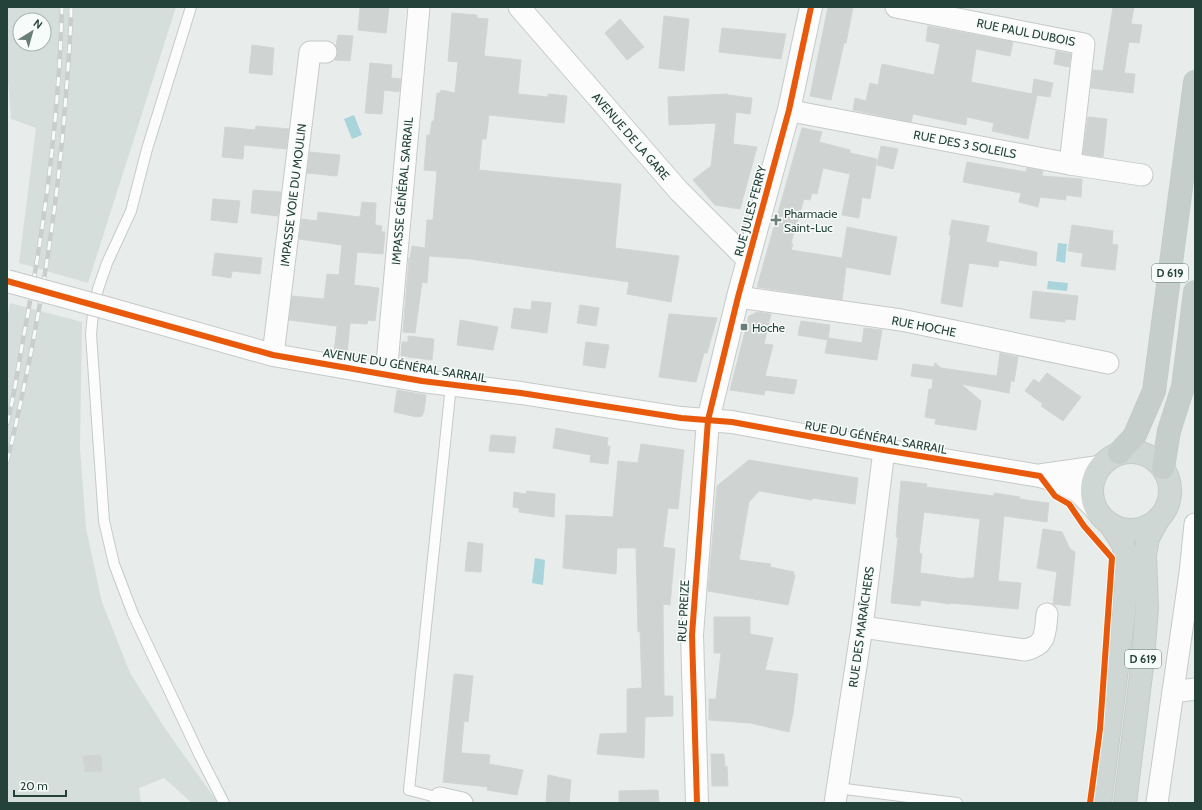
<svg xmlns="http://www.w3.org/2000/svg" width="1202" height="810" font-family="Cabin,sans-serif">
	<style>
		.built { fill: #d6dedb; fill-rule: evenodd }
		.water { fill: #a9d4db }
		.building { fill: #cfd4d2; stroke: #d1d6d4; fill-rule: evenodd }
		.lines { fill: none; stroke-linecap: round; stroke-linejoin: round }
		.service-casing { stroke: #c5cac8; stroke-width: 12 }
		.minor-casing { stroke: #c5cac8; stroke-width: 23 }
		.tertiary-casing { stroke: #c5cac8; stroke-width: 24 }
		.primary-casing { stroke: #c3ccc9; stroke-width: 24 }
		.trunk-casing { stroke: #c3ccc9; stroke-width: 24 }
		.service { stroke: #fcfcfc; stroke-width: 10 }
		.minor { stroke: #fcfcfc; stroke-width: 21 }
		.tertiary { stroke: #fcfcfc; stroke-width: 22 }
		.primary { stroke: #cfd7d5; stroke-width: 22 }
		.trunk { stroke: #c6cecc; stroke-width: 22 }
		.rail-casing { stroke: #c9cdcc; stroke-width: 4.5 }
		.rail { stroke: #f7fbf9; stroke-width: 3; stroke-dasharray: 9; stroke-linecap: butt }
		.tertiary-bridge-casing { stroke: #c5cac8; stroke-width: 24; stroke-linecap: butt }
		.tertiary-bridge { stroke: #fcfcfc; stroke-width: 22 }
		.cycleway-casing { stroke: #f7fbf9; stroke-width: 8 }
		.cycleway { stroke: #e8590c; stroke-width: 6 }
		.poi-dot { fill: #697e78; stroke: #f7fbf9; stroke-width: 1.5 }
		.labels { text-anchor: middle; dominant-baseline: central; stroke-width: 3; stroke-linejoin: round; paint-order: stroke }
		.shield { fill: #f7fbf9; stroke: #637a73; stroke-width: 1 }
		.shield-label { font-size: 11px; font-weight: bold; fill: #24423a }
		.street-label { font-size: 12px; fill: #24423a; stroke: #f7fbf9 }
		.poi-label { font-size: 12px; fill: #24423a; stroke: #f7fbf9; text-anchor: start }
	</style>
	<rect width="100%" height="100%" fill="#e8edeb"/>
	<g class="built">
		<path d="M7 7H176L88 283 19 263 36 128 11 119 7 68ZM20 20H44V44H20Z"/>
		<path d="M10 303 82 322 80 448 86 528 102 602 130 673 166 730 216 800 215 803H192L164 778 139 788 141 803H7V320Z"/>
	</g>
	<g class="water">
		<path d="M354 115 362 135 352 139 344 119Z"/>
		<path d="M1058 243 1067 244 1065 263 1056 261Z"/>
		<path d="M1048 281 1068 283 1067 291 1047 289Z"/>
		<path d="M535 558 545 560 543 585 532 583Z"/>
	</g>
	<g class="building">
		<path d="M360 7H389L386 33 358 30Z"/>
		<path d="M828 7H853L846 43H844L831 100 810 96Z"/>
		<path d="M1113 7H1134L1131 24 1142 25 1139 43 1129 42 1124 73 1135 74 1133 93 1091 88 1093 70 1103 71Z"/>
		<path d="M452 13 477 15V18L488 19 484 56 521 60 518 94 548 97V94L567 96 564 123 489 115 486 139H482L479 170 621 184 615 248 679 256 671 302 627 294 629 282 470 259 429 256 427 283 422 282 415 333 403 332 409 258H410L412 246 425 248 427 220H433L437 171 424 170 427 135H430L432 121H434L437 93H440L441 90 455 93 458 62 448 61Z"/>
		<path d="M664 16 689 19 684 71 659 68Z"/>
		<path d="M620 19 644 47 627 60 605 33Z"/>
		<path d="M928 26 1013 42 1010 56 976 49 971 82 1032 94 1034 79 1053 83 1050 97 1037 95 1028 139 992 131 994 123 967 117 966 125 913 114 911 122 853 110 855 98 866 101 870 83 878 85 882 64 934 75 940 44 926 41Z"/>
		<path d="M722 28 786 34 781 59 719 52Z"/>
		<path d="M338 35 353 36 350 61 335 60 338 52 336 46Z"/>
		<path d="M252 45 274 48 272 75 249 73Z"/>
		<path d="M1056 51 1071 54 1069 67 1054 64Z"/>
		<path d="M370 63 392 65 391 78 401 79 399 92 384 90 382 114 365 113Z"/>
		<path d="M728 94V95L752 98 750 114 736 112 733 144 757 147 740 209 715 205 693 180 711 166 716 123 669 125 668 97Z"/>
		<path d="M1088 117 1107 119 1103 157 1083 154Z"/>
		<path d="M256 126 289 129 286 149 244 145 243 159 222 157 225 127 255 130Z"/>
		<path d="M802 128 822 132 819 142 850 150V153L877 159 870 199 862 197 859 218 842 215 850 174 823 168 817 194 812 193 810 200 804 199 791 243 793 244 791 250 842 258 847 227 897 237 890 275 846 267 842 300 757 287Z"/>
		<path d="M881 146 898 149 893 169 877 165Z"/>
		<path d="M310 152 340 155 337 176 307 173Z"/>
		<path d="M967 162 1026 172 1027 168 1043 171 1042 176 1082 179 1081 197 1066 195V200L1040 197 1038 207 1019 202 1021 193 963 182Z"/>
		<path d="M253 190 281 192 278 216 251 213Z"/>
		<path d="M213 199 240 201 237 223 211 220Z"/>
		<path d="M362 202 376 203 375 225 382 226 381 232H385L383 254 357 252 354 285 379 288 375 321 368 320 367 324 350 323 347 354 336 353H334L337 326 289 320 292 296 324 299 327 274 339 275 342 245 299 239 302 219 317 221 318 212 360 217Z"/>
		<path d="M952 220 989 226 986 242 1037 252 1036 266 999 260 998 267 969 263 962 307 941 303 951 235H949Z"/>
		<path d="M1072 225 1113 231 1112 244 1118 245 1115 270 1081 266 1083 253 1068 251Z"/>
		<path d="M215 253 262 258 260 274 232 271 231 278 212 275Z"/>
		<path d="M1033 291 1078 296 1075 320 1065 319V322L1030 318Z"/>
		<path d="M532 301 551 303 547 333 511 328 514 308 531 310Z"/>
		<path d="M580 305 599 308 596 326 577 323Z"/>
		<path d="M757 312 771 314 764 344 773 345 765 376 797 380 794 394 765 390 764 395 730 390 749 316Z"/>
		<path d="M669 314 717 318 707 353H704L696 382 659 377Z"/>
		<path d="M460 320 498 327 493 350 457 345Z"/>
		<path d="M801 321 830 325 828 340 798 335Z"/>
		<path d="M864 328 882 330 877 360 825 353 828 338 862 343Z"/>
		<path d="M408 336 434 339 432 360 401 356 402 342H408Z"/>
		<path d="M586 342 609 345 605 368 583 365Z"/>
		<path d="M1000 353 1018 357 1014 382 1011 380 1009 393 961 384 981 401 976 430 935 424 936 419 925 417 929 389H932L933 379 911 376 913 364 934 367 935 363 941 368 997 376Z"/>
		<path d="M1047 373 1081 397 1063 421 1041 406 1043 404 1025 391 1034 379 1039 383Z"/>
		<path d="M397 390 426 395 424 411 422 416 417 417 394 412Z"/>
		<path d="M556 428 608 438 607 446H610L608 464 590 462 591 455 553 448Z"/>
		<path d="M491 435 516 437 514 453 489 451Z"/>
		<path d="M641 444 684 450 678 509 668 508 663 547 675 549 670 605 663 604 664 696H673V716L645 717 644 758 597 754 600 734 627 733V689L642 688 640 631 638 632 636 548H617L616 574 563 568 566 515 613 517 618 461 638 463Z"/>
		<path d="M749 460 858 478 855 504 812 498V500L759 491 749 502 739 560 771 564 770 567 794 572 793 574 795 575 788 605 708 591 717 486Z"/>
		<path d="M901 481 927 484 926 487 994 496V493L1020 497 1019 499 1049 503 1047 522 1004 516 998 581 1021 583 1018 609 950 603V604L921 600 920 606 891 603 898 537H896ZM924 512 980 519 974 578H965V579L920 573 922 554 919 553Z"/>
		<path d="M527 491 555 494 554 517 519 512V508L513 507 514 492 526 494Z"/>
		<path d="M1043 529 1062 532 1070 549 1075 552 1070 606 1053 604 1057 572 1037 568Z"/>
		<path d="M468 542 483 544 481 572 465 571Z"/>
		<path d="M714 617H750V634L773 638 765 670 798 674 793 713 789 732 750 723 709 720V699H716L721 653H714Z"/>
		<path d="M454 674 473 676 468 722 464 721 461 753 490 755 489 764 523 770 517 795 487 790 488 787 443 782Z"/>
		<path d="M711 754H724L725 767 727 766 728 786H712Z"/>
		<path d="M101 755 102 771 85 772 83 756Z"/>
		<path d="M548 775 571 780 569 803H546Z"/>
		<path d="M658 790 659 803H619V791Z"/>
	</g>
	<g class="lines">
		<g class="service-casing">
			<g id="service">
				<path d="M191 7 147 149 131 211 107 263 98 289 93 313 91 334 104 521 114 564 133 614 200 756 224 803"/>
				<path d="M837 788 957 803"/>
				<path d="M440 798 409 790 451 385"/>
			</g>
		</g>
		<g class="minor-casing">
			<g id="minor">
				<path d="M519 7 679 191 748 260"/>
				<path d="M896 7 1084 44 1070 164"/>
				<path d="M789 110 802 113 1070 164 1142 175"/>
				<path d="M738 297 901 320 1108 363"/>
				<path d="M273 355 310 52H326"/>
				<path d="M386 375 419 7"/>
				<path d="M862 627 1025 650C1047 645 1045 633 1047 614"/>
				<path d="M1173 692 1195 689"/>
				<path d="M440 798 462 803"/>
				<path d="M835 803 862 627 884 450"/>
				<path d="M1157 803 1190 573 1195 524"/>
			</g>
		</g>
		<g class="tertiary-casing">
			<g id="tertiary">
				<path d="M103 307 273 355 422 381 521 393 681 418 732 422 884 450 1040 476 1060 482 1078 491 1096 509"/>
				<path d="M1043 475 1099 467"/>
				<path d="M697 803 692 635 708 420 738 297 789 110 811 7"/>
			</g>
		</g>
		<g class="primary-casing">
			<g id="primary">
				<circle cx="1131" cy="491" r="39"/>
				<path d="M1100 803 1124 613C1125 595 1129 562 1123 545 1120 538 1114 531 1110 524"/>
				<path d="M1125 803 1143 659 1147 608 1145 555 1148 538 1159 518"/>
			</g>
		</g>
		<g class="trunk-casing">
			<g id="trunk">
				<path d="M1119 453 1134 437 1154 391 1195 82"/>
				<path d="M1163 468 1169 431 1183 387 1195 292"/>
			</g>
		</g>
		<use href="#service" class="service"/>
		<use href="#minor" class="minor"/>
		<use href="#tertiary" class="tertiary"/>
		<use href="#primary" class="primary"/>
		<use href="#trunk" class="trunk"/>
		<g class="rail-casing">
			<g id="rail">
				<path d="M7 424C15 393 19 360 25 329 45 223 59 115 62 7"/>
				<path d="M7 462C36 342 57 218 66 95 68 66 71 36 71 7"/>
			</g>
		</g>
		<use href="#rail" class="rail"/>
		<g class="tertiary-bridge-casing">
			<path id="tertiary-bridge" d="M7 281 103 307"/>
		</g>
		<use href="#tertiary-bridge" class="tertiary-bridge"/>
		<g class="cycleway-casing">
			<g id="cycleway">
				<path d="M7 281 273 355 422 381 521 393 681 418 732 422 884 450 1040 476 1055 496 1069 504 1084 526 1112 558 1100 729 1090 803"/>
				<path d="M697 803 692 635 708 420 738 297 789 110 811 7"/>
			</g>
		</g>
		<use href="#cycleway" class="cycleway"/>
	</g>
	<g class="poi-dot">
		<path d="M774 214h4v4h4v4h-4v4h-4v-4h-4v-4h4z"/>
		<rect x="740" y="323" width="8" height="8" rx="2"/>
	</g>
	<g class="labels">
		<g class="shield">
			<rect x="1152" y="264" width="36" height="18" rx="3"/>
			<rect x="1125" y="650" width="36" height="18" rx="3"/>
		</g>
		<g class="shield-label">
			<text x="1170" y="273">D 619</text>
			<text x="1143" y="659">D 619</text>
		</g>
		<g class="street-label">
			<text transform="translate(1026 32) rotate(11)">RUE PAUL DUBOIS</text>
			<text transform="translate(631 136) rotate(49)">AVENUE DE LA GARE</text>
			<text transform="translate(965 144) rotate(11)">RUE DES 3 SOLEILS</text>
			<text transform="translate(402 191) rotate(-85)">IMPASSE GÉNÉRAL SARRAIL</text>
			<text transform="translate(293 195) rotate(-83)">IMPASSE VOIE DU MOULIN</text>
			<text transform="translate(750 211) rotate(-75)">RUE JULES FERRY</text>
			<text transform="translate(924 326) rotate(11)">RUE HOCHE</text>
			<text transform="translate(405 365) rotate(9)">AVENUE DU GÉNÉRAL SARRAIL</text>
			<text transform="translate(876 437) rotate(10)">RUE DU GÉNÉRAL SARRAIL</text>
			<text transform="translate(683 611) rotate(-87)">RUE PREIZE</text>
			<text transform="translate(861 627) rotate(-82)">RUE DES MARAÎCHERS</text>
		</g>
		<g class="poi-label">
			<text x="784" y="213">Pharmacie<tspan x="784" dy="14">Saint-Luc</tspan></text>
			<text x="752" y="327">Hoche</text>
		</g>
	</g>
	<rect width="1202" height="810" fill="none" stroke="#24423a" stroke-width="16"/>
	<g transform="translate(32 32) rotate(37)"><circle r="19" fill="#f7fbf9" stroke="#a3b1ad"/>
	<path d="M0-3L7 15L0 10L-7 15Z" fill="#697e78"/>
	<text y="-6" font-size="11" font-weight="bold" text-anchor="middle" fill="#24423a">N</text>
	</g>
	<path d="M14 790v6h52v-6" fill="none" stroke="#24423a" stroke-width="2"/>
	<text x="20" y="790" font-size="12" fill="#24423a" stroke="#f7fbf9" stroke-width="3" paint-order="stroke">20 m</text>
</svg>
